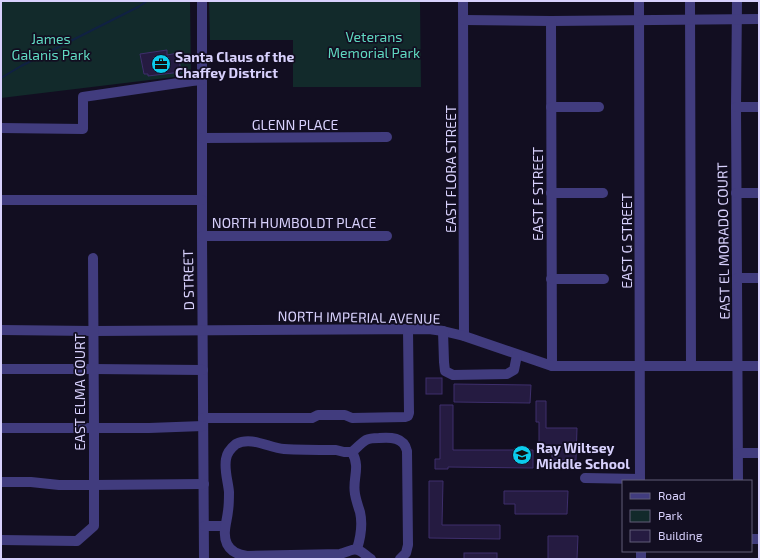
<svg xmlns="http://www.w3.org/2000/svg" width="760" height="560" font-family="'Exo 2',sans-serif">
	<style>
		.green { fill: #122a2b }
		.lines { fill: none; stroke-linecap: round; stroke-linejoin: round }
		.stream { stroke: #102143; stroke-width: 2 }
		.building { fill: #251b41; stroke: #3e2f6c }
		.minor { stroke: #413c7e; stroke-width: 10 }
		.labels { text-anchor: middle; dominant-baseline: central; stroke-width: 3.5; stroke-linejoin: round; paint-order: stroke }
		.park-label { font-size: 14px; fill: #60d9c1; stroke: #120e21 }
		.poi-label { font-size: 14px; font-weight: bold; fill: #d8d1fd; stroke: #120e21; text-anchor: start }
		.street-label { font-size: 14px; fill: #d8d1fd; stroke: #120e21 }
	</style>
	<rect width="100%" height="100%" fill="#120e21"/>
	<g class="green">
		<path d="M1 1H190L191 75 1 98Z"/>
		<path d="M209 1H420L421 87H293V40H210Z"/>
	</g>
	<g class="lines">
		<path class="stream" d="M1 78 21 66 138 7 147 1"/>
	</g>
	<g class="building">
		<path d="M167 50V55L178 53 181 72 148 76V74H144L140 54Z"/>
		<rect x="426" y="378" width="16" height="16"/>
		<path d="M454 384 531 385 530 403 454 402Z"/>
		<path d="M536 401H546V428H577L576 460H552V448H539V422H536Z"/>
		<path d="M440 405H453V450H533V468L448 467V469H435V459H440Z"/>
		<path d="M429 481H443L442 525H500V539L429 538Z"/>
		<path d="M504 491H568L567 514H515V504H504Z"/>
		<path d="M548 536H578L577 559H548Z"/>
		<rect x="464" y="553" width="33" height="6"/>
	</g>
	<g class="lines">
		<g class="minor">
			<path d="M202 1V236L204 559"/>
			<path d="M463 1 464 336"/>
			<path d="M639 1 640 481"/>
			<path d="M690 1 691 366"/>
			<path d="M737 1 736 107 737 278 738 481"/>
			<path d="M464 20 551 21 759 19"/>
			<path d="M551 21 552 366"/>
			<path d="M551 107H599"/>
			<path d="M736 107H759"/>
			<path d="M1 128 83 129V97L192 81 202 80"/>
			<path d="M202 138 387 137"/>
			<path d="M551 193H603"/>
			<path d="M736 193H759"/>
			<path d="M1 200H202"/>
			<path d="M202 236H387"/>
			<path d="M737 278H759"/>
			<path d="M551 279H604"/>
			<path d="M1 330 93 331 429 329 443 331 464 336 552 366H759"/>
			<path d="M443 331 444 362 445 371 453 375 507 374 514 370 517 355"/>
			<path d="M1 369H93L203 370"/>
			<path d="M203 418H312L318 415H345L352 418 405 417 408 416 409 413 408 330"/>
			<path d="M1 428H149L203 426"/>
			<path d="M352 452C361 468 352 479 355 494 356 500 358 506 360 512 363 525 361 536 357 549"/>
			<path d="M738 453H759"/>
			<path d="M585 478 640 479"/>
			<path d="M1 482H31L59 485H94L204 484"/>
			<path d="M204 526H225"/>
			<path d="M751 539H759"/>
			<path d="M1 540 77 541 94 526V428L93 258"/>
			<path d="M641 551V559"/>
			<path d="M371 559C365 556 360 547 352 550 348 551 345 553 340 554L247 556C239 555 231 552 227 544 222 533 227 522 228 511 229 505 229 498 229 492 228 481 224 470 226 459 227 452 231 448 236 444 252 436 269 448 284 449 301 450 319 450 336 450L344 452H352C357 448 361 443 366 440 370 438 375 438 379 438 390 437 404 437 407 451L408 545 406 553 400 559"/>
		</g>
	</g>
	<defs>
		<g id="office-disc" transform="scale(1)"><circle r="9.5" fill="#0ccced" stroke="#120e21"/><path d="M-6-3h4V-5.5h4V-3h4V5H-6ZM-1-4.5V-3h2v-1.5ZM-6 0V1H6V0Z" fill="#111"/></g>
		<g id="school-disc" transform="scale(1)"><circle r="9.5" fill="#0ccced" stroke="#120e21"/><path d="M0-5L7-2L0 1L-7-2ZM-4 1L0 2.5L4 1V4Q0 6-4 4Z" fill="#111"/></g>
	</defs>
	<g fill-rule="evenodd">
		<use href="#office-disc" x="161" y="64"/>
		<use href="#school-disc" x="522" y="455"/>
	</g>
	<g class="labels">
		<g class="park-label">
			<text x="374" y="36">Veterans<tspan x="374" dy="16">Memorial Park</tspan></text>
			<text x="51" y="38">James<tspan x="51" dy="16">Galanis Park</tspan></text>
		</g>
		<g class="poi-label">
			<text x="175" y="56">Santa Claus of the<tspan x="175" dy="16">Chaffey District</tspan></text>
			<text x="536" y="447">Ray Wiltsey<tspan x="536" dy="16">Middle School</tspan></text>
		</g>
		<g class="street-label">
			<text x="295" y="124">GLENN PLACE</text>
			<text transform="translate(450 169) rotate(-90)">EAST FLORA STREET</text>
			<text transform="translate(537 194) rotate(-90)">EAST F STREET</text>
			<text x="294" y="222">NORTH HUMBOLDT PLACE</text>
			<text transform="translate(626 241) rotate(-90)">EAST G STREET</text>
			<text transform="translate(723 241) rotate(-91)">EAST EL MORADO COURT</text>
			<text transform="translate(188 280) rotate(-91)">D STREET</text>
			<text transform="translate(359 317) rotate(1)">NORTH IMPERIAL AVENUE</text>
			<text transform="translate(79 392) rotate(-90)">EAST ELMA COURT</text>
		</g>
	</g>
	<rect width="760" height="560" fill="none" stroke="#d8d1fd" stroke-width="4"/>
	<rect x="622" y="480" width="130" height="72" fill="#120e21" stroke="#615c79"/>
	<rect x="630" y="493" width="20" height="6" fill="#413c7e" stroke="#615c79"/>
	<text x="658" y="500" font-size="12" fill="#d8d1fd">Road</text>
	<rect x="630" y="510" width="20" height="12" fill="#122a2b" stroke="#615c79"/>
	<text x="658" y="520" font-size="12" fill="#d8d1fd">Park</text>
	<rect x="630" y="530" width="20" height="12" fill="#251b41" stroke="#615c79"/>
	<text x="658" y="540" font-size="12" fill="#d8d1fd">Building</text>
</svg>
